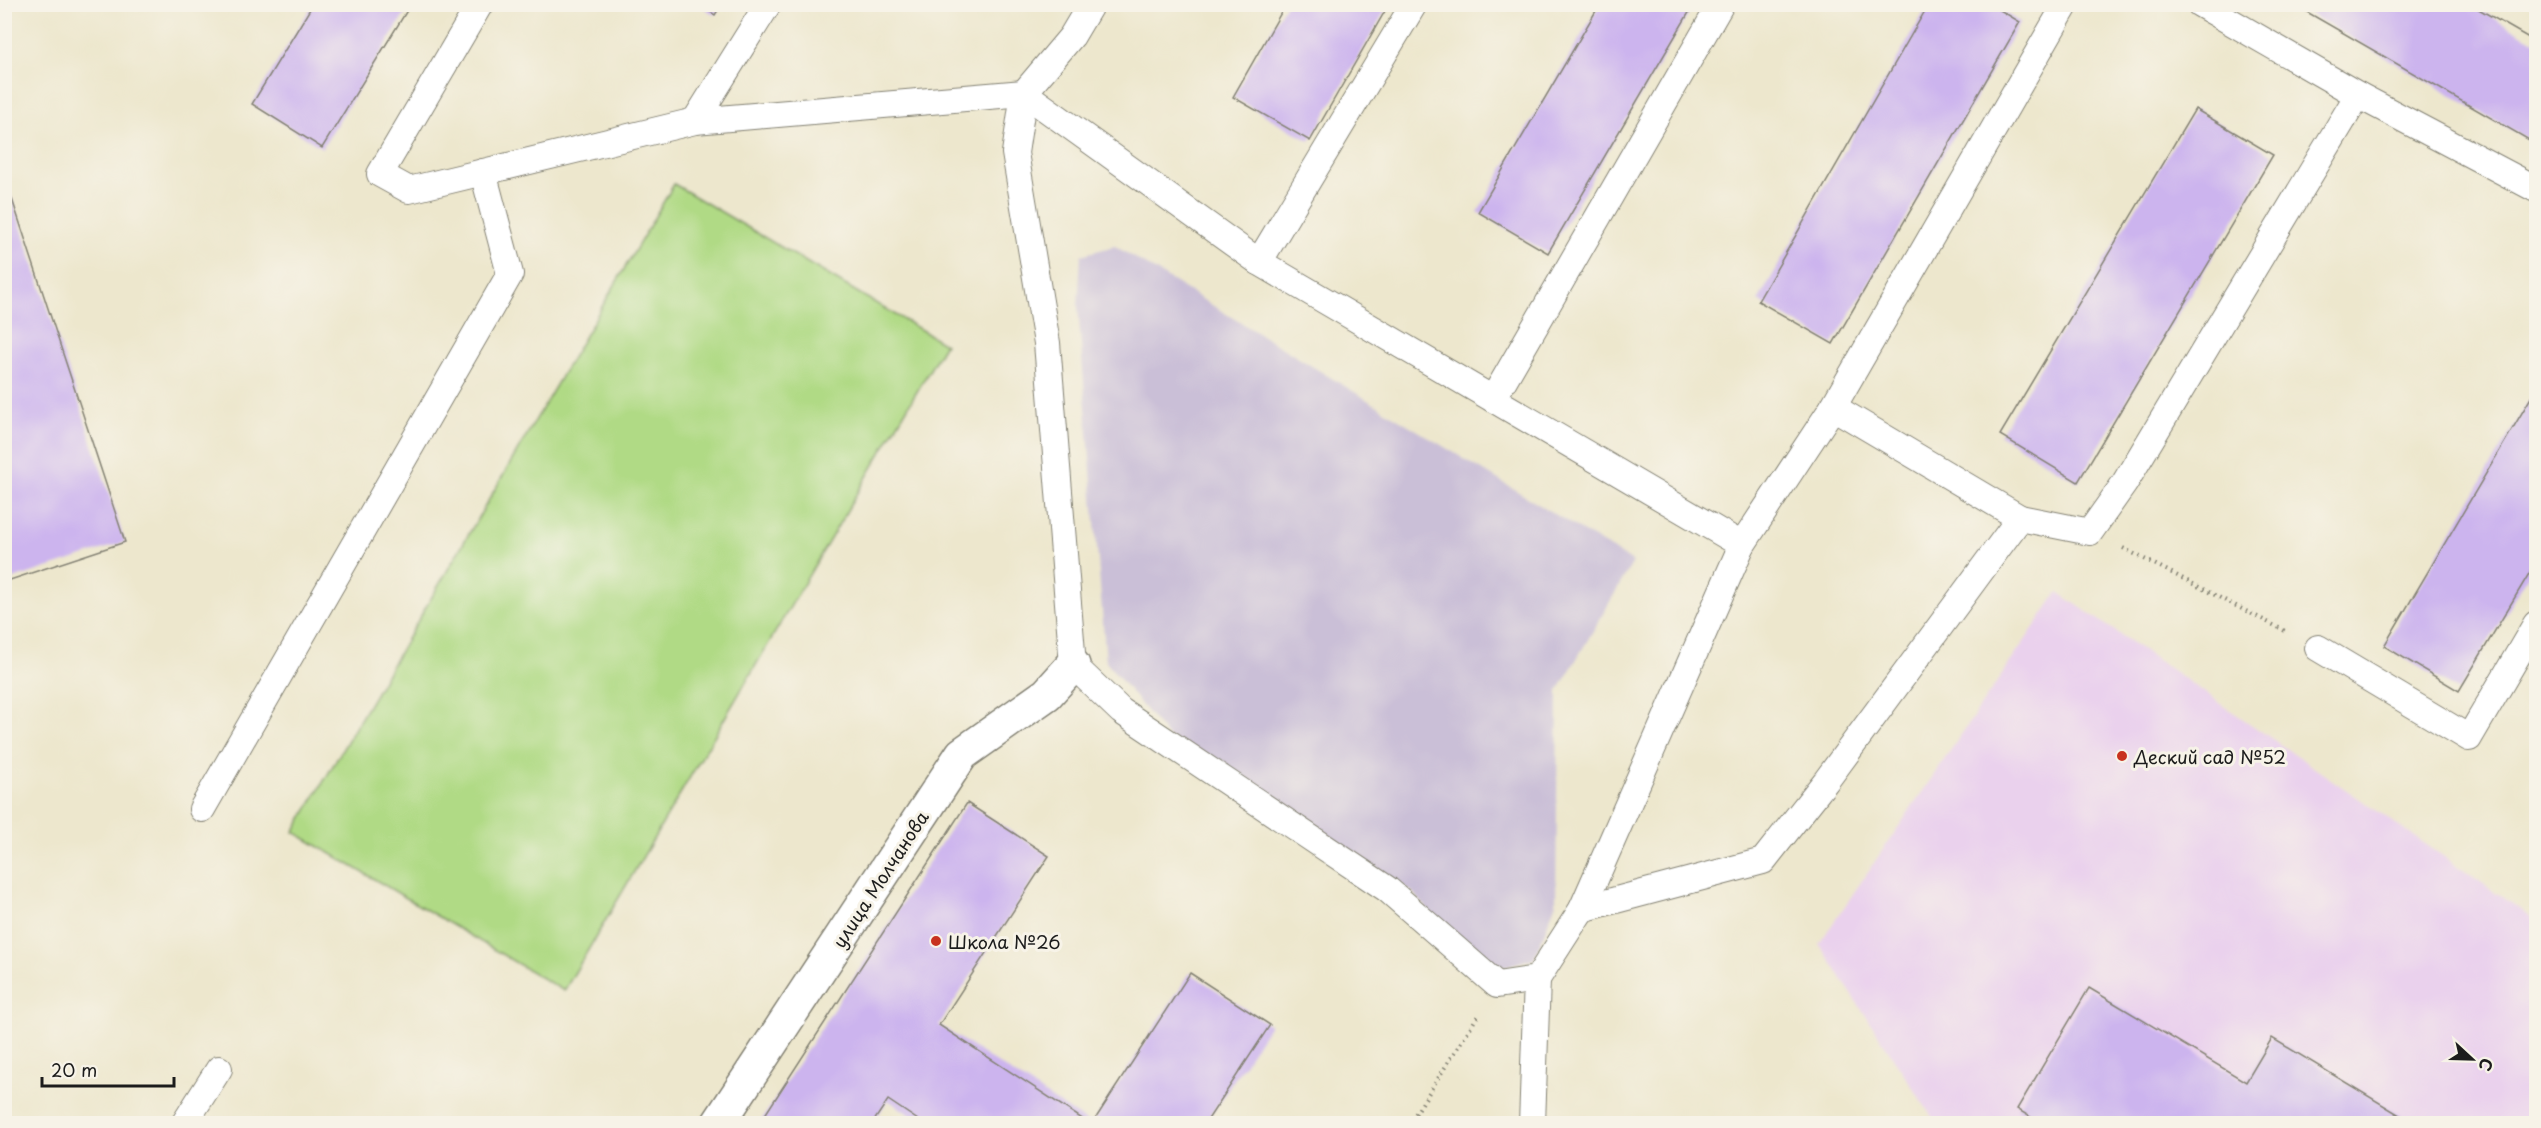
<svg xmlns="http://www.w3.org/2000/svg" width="2541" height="1128" font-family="'Playpen Sans',sans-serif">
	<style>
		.built { fill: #ead1ed }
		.industrial { fill: #cabfd7 }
		.green { fill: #b0da85; stroke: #667b50; stroke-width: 1.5 }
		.building { fill: #ccb4ee }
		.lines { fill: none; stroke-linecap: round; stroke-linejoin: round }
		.lane-casing { stroke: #848274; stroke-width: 28 }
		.street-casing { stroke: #848274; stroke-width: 36 }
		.path { stroke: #848274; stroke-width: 4; stroke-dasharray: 1.5 4.5; stroke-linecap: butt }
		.lane { stroke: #fff; stroke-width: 26 }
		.street { stroke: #fff; stroke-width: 33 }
		.poi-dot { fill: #c8321e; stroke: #f7f3e8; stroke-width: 2 }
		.labels { text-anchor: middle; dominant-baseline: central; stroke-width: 6; stroke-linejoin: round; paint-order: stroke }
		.poi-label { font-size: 18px; fill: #1c1c1c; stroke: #f7f3e8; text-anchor: start }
		.street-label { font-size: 18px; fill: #1c1c1c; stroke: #f7f3e8 }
	</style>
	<rect width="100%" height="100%" fill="#f7f3e8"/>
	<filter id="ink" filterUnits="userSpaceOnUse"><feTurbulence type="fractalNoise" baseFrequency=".0167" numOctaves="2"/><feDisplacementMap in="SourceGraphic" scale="12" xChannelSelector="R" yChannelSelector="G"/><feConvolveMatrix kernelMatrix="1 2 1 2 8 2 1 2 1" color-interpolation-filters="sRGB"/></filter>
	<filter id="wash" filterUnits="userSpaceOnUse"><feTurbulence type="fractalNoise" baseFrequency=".008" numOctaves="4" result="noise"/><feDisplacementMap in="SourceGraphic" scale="24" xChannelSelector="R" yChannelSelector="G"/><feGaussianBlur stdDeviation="1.35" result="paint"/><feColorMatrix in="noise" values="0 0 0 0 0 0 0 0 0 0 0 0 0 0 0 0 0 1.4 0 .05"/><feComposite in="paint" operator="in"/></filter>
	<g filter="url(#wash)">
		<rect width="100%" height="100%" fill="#ede7cd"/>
		<path class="built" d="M2058 592 2536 920V1123H1936L1819 944Z"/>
		<path class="industrial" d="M1115 246 1633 562 1558 691 1556 903 1534 958 1474 975 1415 894 1295 815 1169 738 1106 662 1078 306 1081 255Z"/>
		<path class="green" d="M674 184 945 344 564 991 294 832Z"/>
		<g id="blocks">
			<g class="building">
				<path d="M313 4H411L322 148 252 104Z"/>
				<path d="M698 4H722L715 15Z"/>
				<path d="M1286 4H1389L1310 141 1233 97Z"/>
				<path d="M1600 4H1694L1548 253 1478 212Z"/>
				<path d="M1929 4H1990L2020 22 1833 344 1758 301Z"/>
				<path d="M2293 4H2470L2536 42V144Z"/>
				<path d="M2195 109 2273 155 2078 482 2000 435Z"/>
				<path d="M11 196 125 542 4 582V198Z"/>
				<path d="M2536 389V562L2459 691 2384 646Z"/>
				<path d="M967 803 1049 856 939 1025 1090 1124H924L888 1100 872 1124H759Z"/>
				<path d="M1190 973 1270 1025 1205 1124H1092Z"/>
				<path d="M2089 988 2246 1082 2272 1038 2408 1120 2405 1124H2042L2017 1109Z"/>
			</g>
		</g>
	</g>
	<g filter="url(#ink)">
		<use href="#blocks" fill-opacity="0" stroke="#848274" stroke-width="1.5"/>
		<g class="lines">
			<g class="lane-casing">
				<g id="lane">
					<path d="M480 4 380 174 409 190 695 121 1024 93 1259 262 1742 545 1833 407 2066 4"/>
					<path d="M1091 4 1072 36 1024 93 1015 153 1047 343 1073 665 1121 711 1387 889 1497 985 1537 979 1582 909 1742 545"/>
					<path d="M2200 4 2358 95 2536 189"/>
					<path d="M695 121 768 4"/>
					<path d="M1259 262 1414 4"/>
					<path d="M1493 399 1721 4"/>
					<path d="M2020 518 2090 532 2124 484 2358 95"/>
					<path d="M2318 648 2469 738 2536 624"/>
					<path d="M202 809 510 274 483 172"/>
					<path d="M1582 909 1763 861 1826 781 2020 518 1833 407"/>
					<path d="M184 1124 219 1069"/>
					<path d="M1532 1124 1537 979"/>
				</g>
			</g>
			<g class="street-casing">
				<path id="street" d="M718 1124 962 754 1047 694 1073 665"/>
			</g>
			<g class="path">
				<path d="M2123 548 2287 632"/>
				<path d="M1409 1124 1479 1014"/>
			</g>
			<use href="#lane" class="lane"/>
			<use href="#street" class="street"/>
		</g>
	</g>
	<g class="poi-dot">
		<circle cx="2122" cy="756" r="6"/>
		<circle cx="936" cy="941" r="6"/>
	</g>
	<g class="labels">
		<g class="poi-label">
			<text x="2134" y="756">Деский сад №52</text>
			<text x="948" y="941">Школа №26</text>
		</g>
		<g class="street-label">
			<text transform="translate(880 879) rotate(-57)">улица Молчанова</text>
		</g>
	</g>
	<rect width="2541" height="1128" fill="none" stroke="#f7f3e8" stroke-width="24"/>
	<g transform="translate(2472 1059) rotate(112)" stroke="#f7f3e8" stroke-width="4.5" paint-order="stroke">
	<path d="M0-4.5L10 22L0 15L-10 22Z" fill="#1c1c1c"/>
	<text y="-9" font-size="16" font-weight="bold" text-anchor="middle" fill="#1c1c1c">С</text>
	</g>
	<path d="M42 1077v9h132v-9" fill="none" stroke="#1c1c1c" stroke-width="3"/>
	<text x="51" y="1077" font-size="18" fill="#1c1c1c" stroke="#f7f3e8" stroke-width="4.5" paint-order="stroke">20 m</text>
</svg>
